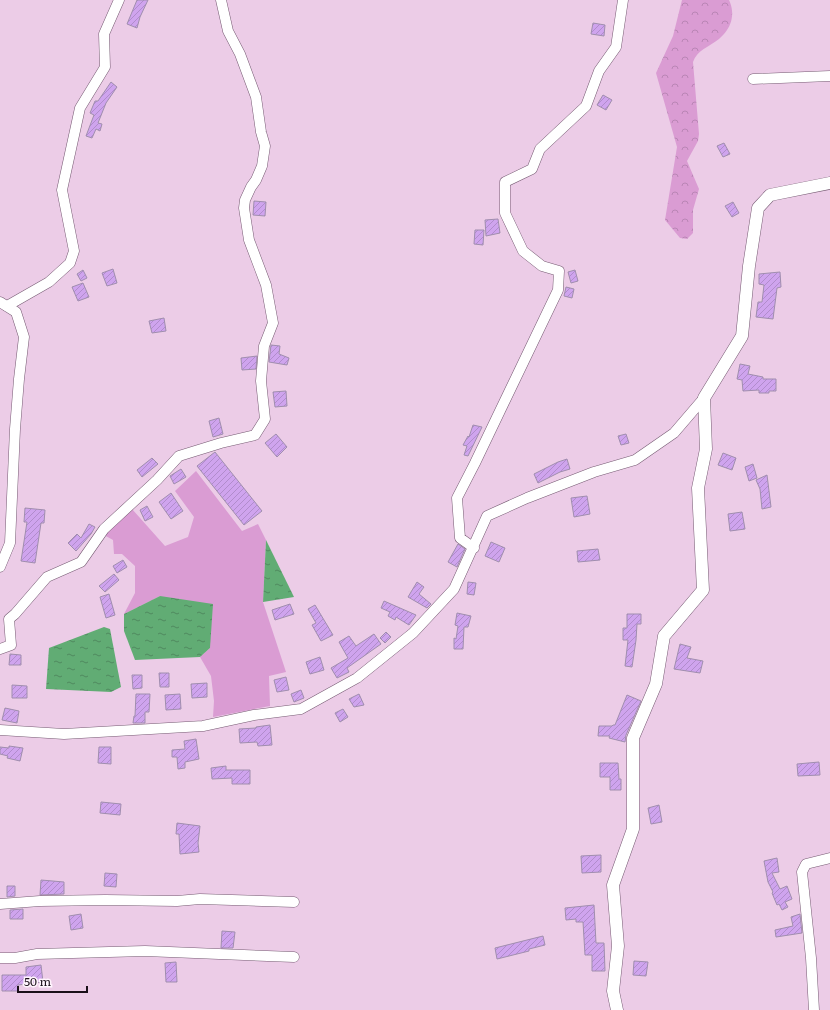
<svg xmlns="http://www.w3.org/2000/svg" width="830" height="1010" font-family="Literata,serif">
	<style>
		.grass { fill: #da9cd3 }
		.forest { fill: url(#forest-crowns) }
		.water { fill: url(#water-ripples) }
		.building { fill: url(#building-hatch); stroke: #a08eae }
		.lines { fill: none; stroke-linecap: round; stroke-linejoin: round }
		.minor-casing { stroke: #765b73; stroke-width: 11 }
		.tertiary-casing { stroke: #765b73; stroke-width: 13 }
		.minor { stroke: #fff; stroke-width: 10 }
		.tertiary { stroke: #fff; stroke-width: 12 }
	</style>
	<defs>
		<pattern id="forest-crowns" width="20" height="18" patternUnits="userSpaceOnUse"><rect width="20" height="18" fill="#da9cd3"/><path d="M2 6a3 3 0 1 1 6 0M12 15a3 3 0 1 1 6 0" fill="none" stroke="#ba85b5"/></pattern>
		<pattern id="water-ripples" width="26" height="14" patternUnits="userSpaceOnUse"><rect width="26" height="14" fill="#61ac74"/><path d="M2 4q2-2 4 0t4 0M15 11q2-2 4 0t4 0" fill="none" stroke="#4f8a5e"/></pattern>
		<pattern id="building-hatch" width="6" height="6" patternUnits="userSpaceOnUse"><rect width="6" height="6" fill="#cfa4ee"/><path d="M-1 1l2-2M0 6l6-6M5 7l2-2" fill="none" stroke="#b18ccc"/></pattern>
	</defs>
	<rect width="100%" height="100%" fill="#eccce7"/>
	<path class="grass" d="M196 471 242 531 258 524 266 540 263 602 286 672 269 676 270 706 213 717 214 701 211 676 200 657 210 648 160 596 124 614 135 593V566L122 554H114L113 540 104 535 132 509 165 546 188 537 194 517 175 491Z"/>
	<path class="forest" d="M682 0H729C736 15 731 29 719 39 709 47 697 50 693 62L699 134 698 141 687 161 699 189 693 210V233L687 239 680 238 665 220 677 147 656 73 673 36Z"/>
	<g class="water">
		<path d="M266 540 294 597 263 602Z"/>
		<path d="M160 596 213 604 210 648 200 657 135 660 124 631V614Z"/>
		<path d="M104 627 110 629 121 687 111 692 46 689 49 648Z"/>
	</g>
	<g class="building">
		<path d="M137 0H148L140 17 137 28 127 24Z"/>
		<path d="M593 23 605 25 604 36 591 34Z"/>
		<path d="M111 82 117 87 106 103 98 123 102 124 100 131 96 129 92 138 86 136 94 115 90 113 95 101H98Z"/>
		<path d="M603 95 612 100 606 110 597 105Z"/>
		<path d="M724 143 730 154 723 157 717 146Z"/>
		<path d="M254 201 266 202 265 216 253 215Z"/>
		<path d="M733 202 739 213 732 217 725 206Z"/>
		<path d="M498 219 500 233 486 236 485 220Z"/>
		<path d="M475 230H484L483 245 474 244Z"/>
		<path d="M113 269 117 283 107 286 102 273Z"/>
		<path d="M83 270 87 278 81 281 77 274Z"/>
		<path d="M575 270 578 281 571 283 568 272Z"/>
		<path d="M780 272 781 287 777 288 773 319 756 317 758 302H762L764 285 759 284V274Z"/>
		<path d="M83 283 89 297 78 301 72 287Z"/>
		<path d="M566 287 574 289 572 298 564 296Z"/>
		<path d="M164 318 166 331 152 333 149 321Z"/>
		<path d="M271 345 280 346 279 354 289 358 287 365 269 362Z"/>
		<path d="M257 356 256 369 242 370 241 358Z"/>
		<path d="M740 364 750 366 748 374 763 377V379H776V391H769V393H759V390L743 391 742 380 737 379Z"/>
		<path d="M286 391 287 406 275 407 273 392Z"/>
		<path d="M219 418 223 434 213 437 209 421Z"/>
		<path d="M473 425 482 427 468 456 464 455 467 446 463 445 468 436 469 437Z"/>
		<path d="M276 434 287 447 277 457 265 443Z"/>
		<path d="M626 434 629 443 621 445 618 436Z"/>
		<path d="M215 452 262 511 244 525 197 466Z"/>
		<path d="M723 453 736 458 732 470 718 465Z"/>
		<path d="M152 458 158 464 142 477 137 470Z"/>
		<path d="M567 459 570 469 560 472 538 483 534 474 558 462Z"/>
		<path d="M753 464 757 478 749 481 745 467Z"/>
		<path d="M181 469 186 477 174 484 170 476Z"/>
		<path d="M767 475 771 507 762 509 760 489 756 480Z"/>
		<path d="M171 493 183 511 171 519 159 502Z"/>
		<path d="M587 496 590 514 574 517 571 498Z"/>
		<path d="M147 506 153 517 145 521 140 510Z"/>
		<path d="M25 508 45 510 44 523H41L35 563 21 561 27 522H24Z"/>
		<path d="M742 512 745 529 730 531 728 514Z"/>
		<path d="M89 524 95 527 91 534 76 551 68 543 77 534 81 538Z"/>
		<path d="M491 542 505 548 499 562 485 556Z"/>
		<path d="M458 544 465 549 457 567 448 562Z"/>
		<path d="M598 549 600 560 578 562 577 551Z"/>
		<path d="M123 560 127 567 117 573 113 566Z"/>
		<path d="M114 574 119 580 105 592 99 586Z"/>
		<path d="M417 582 424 587 419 594 431 604 427 608 408 597Z"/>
		<path d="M468 582 476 583 474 595 467 594Z"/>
		<path d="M109 594 115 615 106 618 100 597Z"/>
		<path d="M384 601 416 615 409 625 396 617 395 620 388 616 390 612 381 608Z"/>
		<path d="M290 604 294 614 275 620 272 610Z"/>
		<path d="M315 605 333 635 321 641 312 625 316 623 308 609Z"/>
		<path d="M457 613 471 616 468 627H464L463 649H454V638L456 639 458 626 455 625Z"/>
		<path d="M627 614H641V624H637L636 640 632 667 625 666 628 640H623V628H627Z"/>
		<path d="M386 632 391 637 385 643 380 638Z"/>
		<path d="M374 634 381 644 347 668 349 672 337 678 331 668 348 658 339 642 349 636 356 646Z"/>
		<path d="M680 644 691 647 687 658 703 661 700 673 674 669Z"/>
		<path d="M10 654 21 655V665H9Z"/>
		<path d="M320 657 324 670 310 674 306 662Z"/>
		<path d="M159 673H169V687H160Z"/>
		<path d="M132 675H142V688L133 689Z"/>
		<path d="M286 677 289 690 277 692 274 680Z"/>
		<path d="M207 683V697L192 698 191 684Z"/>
		<path d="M12 685 27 686V698H12Z"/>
		<path d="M301 690 304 698 294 702 291 694Z"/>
		<path d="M136 694H150L149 712H145V723H133L134 716H135Z"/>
		<path d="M180 694 181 709 166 710 165 695Z"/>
		<path d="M359 694 364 705 354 707 349 699Z"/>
		<path d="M627 695 641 701 626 735 625 742 609 738 610 736H598L599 726H612L613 725H615Z"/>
		<path d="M5 708 19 711 17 723 2 720Z"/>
		<path d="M343 709 348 717 340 722 335 713Z"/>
		<path d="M270 725 272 745 258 746 257 742 240 743 239 729 256 728V727Z"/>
		<path d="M196 739 199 759 185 762V768L178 769 177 757H172V750L185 749 184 741Z"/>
		<path d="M9 746 23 748 20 761 7 758 8 756 0 754V747L9 748Z"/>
		<path d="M99 747H111V764L98 763Z"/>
		<path d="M819 762 820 775 798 776 797 764Z"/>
		<path d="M600 763H618L619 779H621V790H610V777H600Z"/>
		<path d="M226 766V770H250V784H232V778L212 779 211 768Z"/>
		<path d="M101 802 121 804 120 815 100 813Z"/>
		<path d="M659 805 662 822 651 824 648 808Z"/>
		<path d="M177 823 200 826 198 843 199 852 180 854 179 834H176Z"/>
		<path d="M601 855V872L582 873 581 856Z"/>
		<path d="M777 858 779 872 772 873 780 889 787 886 792 899 785 902 788 907 782 910 779 904 777 905 772 893 773 892 768 882 764 861Z"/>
		<path d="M105 873 117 874 116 887 104 886Z"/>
		<path d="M41 880 64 882V894L40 895Z"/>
		<path d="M7 886H15V896L7 897Z"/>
		<path d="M594 905 596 943H604L605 971H592V955H585L583 922H576V919L566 920 565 908Z"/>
		<path d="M23 909V919H10V910Z"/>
		<path d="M81 914 83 928 71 930 69 916Z"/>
		<path d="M800 914 802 933 776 937 775 930 793 926 791 917Z"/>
		<path d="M222 931 235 932 233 948H221Z"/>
		<path d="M543 936 545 945 529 949V951L497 959 495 948Z"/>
		<path d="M634 961 648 962 646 976 633 975Z"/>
		<path d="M176 962 177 982H166L165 963Z"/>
		<path d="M41 965 43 982 18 985V991H2V975H26V967Z"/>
	</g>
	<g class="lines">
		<g class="minor-casing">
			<g id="minor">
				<path d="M753 79 830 76"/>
				<path d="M0 302 16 312 24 337 19 379 15 429 10 543 0 567"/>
				<path d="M7 306 49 282 70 263 74 251 62 190 80 108 105 67 104 34 119 0"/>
				<path d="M474 548 460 538 457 498 475 463 558 290 559 271 542 266 523 251 505 213V182L532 169 540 149 586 106 599 71 616 47 623 0"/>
				<path d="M0 649 11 645 9 619 15 614 47 577 81 562 104 529 157 480 179 456 221 443 255 435 265 419 261 381 264 346 273 323 266 285 249 240 244 208 245 200 251 187 256 180 262 166 265 146 261 132 256 97 240 54 228 31 221 0"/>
				<path d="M0 730 64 734 203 726 254 715 301 709 357 678 413 633 454 589 487 516 527 498 594 472 635 460 674 433 704 398"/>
				<path d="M0 904 40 901 105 900 177 901 200 899 294 902"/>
				<path d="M0 958H15L37 954 145 951 294 957"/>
				<path d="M814 1010 811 958 802 872 806 864 830 858"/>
			</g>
		</g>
		<g class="tertiary-casing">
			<path id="tertiary" d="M617 1010 613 991 618 946 613 885 633 829V738L656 684 664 636 703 590 698 488 706 449 704 398 742 336 749 266 758 208 770 195 830 183"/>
		</g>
		<use href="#minor" class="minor"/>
		<use href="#tertiary" class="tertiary"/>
	</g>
	<path d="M18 986v6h69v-6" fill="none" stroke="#1a0f19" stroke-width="2"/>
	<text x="24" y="986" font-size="12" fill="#1a0f19" stroke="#fff5fd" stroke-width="3" paint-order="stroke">50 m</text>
</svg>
